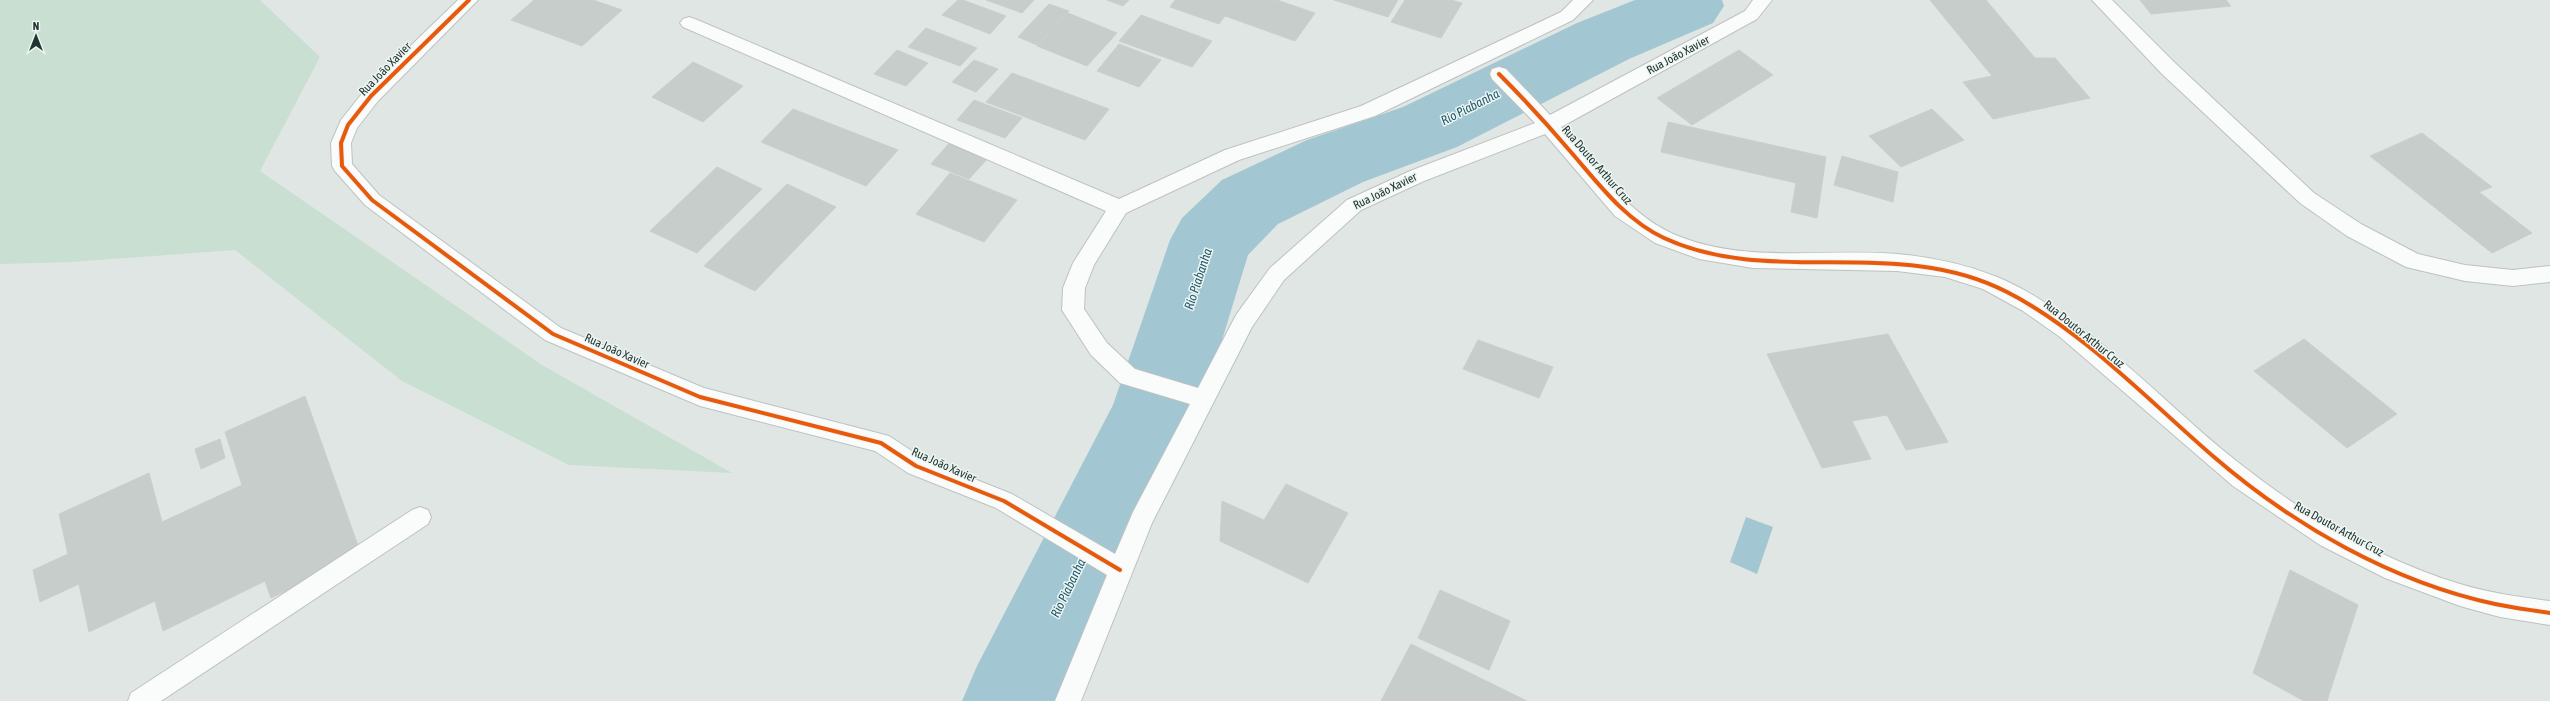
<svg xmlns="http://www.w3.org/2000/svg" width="2550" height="701" font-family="'Asap Condensed',sans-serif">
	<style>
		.green { fill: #c9dfd2 }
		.water { fill: #a2c7d2 }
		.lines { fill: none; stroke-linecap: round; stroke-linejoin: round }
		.river { fill: #a2c7d2; fill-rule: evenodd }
		.building { fill: #c7cdcb; stroke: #c9cfcd }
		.lane-casing { stroke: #bdc2c1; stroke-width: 2 }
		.street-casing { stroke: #bdc2c1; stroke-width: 2 }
		.lane { fill: #fafbfb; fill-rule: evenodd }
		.street { fill: #fafbfb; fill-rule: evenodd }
		.cycleway-casing { stroke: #eef5f2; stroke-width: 6 }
		.cycleway { stroke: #e8590c; stroke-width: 4 }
		.labels { text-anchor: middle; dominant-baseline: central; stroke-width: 3; stroke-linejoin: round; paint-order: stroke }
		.street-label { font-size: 12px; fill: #203733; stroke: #eef5f2 }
		.water-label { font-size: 13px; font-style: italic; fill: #1f596e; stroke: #eef5f2 }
	</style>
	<rect width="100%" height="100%" fill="#e0e6e4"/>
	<path class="green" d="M0 0H260L320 57 260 171 542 365 732 473 569 465 402 381 235 250 72 262 0 264Z"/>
	<path class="water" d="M1746 517 1773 527 1757 574 1730 562Z"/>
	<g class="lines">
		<path class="river" d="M1635 0H1722L1724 6 1713 23 1629 59 1457 147 1363 182 1278 224 1248 255 1201 409 1065 701H962L977 666 1113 405 1170 240 1182 218 1222 180 1307 140 1403 107 1577 23Z"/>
	</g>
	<g class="building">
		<path d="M534 0H593L622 10 582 46 511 20Z"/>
		<path d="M958 0H963L1006 16 990 34 942 15Z"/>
		<path d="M986 0H1034L1022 13Z"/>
		<path d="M1107 0H1129L1123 6Z"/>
		<path d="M1175 0H1277L1315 13 1295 41 1225 16 1219 24 1170 7Z"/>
		<path d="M1334 0H1398L1388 17Z"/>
		<path d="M1405 0H1451L1462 3 1441 38 1391 22Z"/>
		<path d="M1930 0H1986L2035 58H2055L2090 98 1993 119 1963 82 1992 76Z"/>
		<path d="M2140 0H2226L2231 6 2151 14Z"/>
		<path d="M1049 4 1069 11 1037 45 1018 37Z"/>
		<path d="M1068 13 1117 33 1087 66 1037 46Z"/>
		<path d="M1141 15 1212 41 1192 67 1119 41Z"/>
		<path d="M926 28 977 48 960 66 908 47Z"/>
		<path d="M1119 44 1161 60 1139 87 1097 71Z"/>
		<path d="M897 50 928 63 906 86 874 74Z"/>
		<path d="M1739 50 1773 75 1692 125 1657 98Z"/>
		<path d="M974 60 998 69 976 92 952 82Z"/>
		<path d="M693 62 743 86 703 122 652 97Z"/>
		<path d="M1012 73 1109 109 1085 140 986 102Z"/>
		<path d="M974 100 1022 118 1005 138 957 120Z"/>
		<path d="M793 109 898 150 866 186 761 142Z"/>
		<path d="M1932 109 1964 140 1901 167 1869 136Z"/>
		<path d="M1668 122 1826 157 1817 218 1791 212 1796 183 1661 152Z"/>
		<path d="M2422 133 2492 187 2479 192 2532 233 2492 253 2370 156Z"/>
		<path d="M951 141 989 157 969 179 931 164Z"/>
		<path d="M1842 156 1898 172 1893 202 1834 185Z"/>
		<path d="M717 167 762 189 697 253 650 231Z"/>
		<path d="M950 173 1017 200 984 242 916 214Z"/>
		<path d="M787 184 836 207 755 291 704 266Z"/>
		<path d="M1888 334 1948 442 1906 450 1887 415 1852 421 1871 459 1822 468 1767 354Z"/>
		<path d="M2304 339 2397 414 2347 448 2254 371Z"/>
		<path d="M1478 340 1553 367 1539 398 1463 369Z"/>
		<path d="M305 396 361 554 271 598 265 581 163 631 155 601 89 632 79 584 40 602 33 570 68 554 59 514 149 473 162 522 242 485 225 432Z"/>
		<path d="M220 439 225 458 201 469 195 449Z"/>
		<path d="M1286 484 1348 513 1308 583 1220 541 1222 501 1264 520Z"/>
		<path d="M2290 570 2358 605 2327 701H2304L2253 673Z"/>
		<path d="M1440 590 1510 621 1489 670 1418 638Z"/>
		<path d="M1411 644 1527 701H1381Z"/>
	</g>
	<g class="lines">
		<g class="lane-casing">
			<path id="lane" d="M420 507 428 510 431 517 428 524 161 701H128L131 693 412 510Z"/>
		</g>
		<g class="street-casing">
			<g id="street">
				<path d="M458 0H478L378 101 357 128 351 143 352 164 379 195 561 328 704 388 889 436 924 459 1012 494 1115 554 1133 512 1190 404 1120 383 1091 355 1062 310 1063 288 1073 263 1106 211 683 27 680 23 683 19 689 17 695 19 1119 199 1225 150 1361 106 1561 12 1573 0H1593L1573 20 1375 116 1239 160 1126 213 1094 265 1085 288 1084 309 1107 343 1135 369 1198 388 1236 315 1270 268 1347 200 1410 171 1535 123 1492 79 1490 74 1492 69 1499 67 1506 69 1550 115 1745 11 1753 0H1772L1757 19 1561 127C1593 164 1625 211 1671 233 1742 265 1823 248 1897 254 1931 257 1965 264 1997 277 2064 304 2142 379 2197 428 2273 495 2362 554 2460 584 2490 593 2520 597 2550 601V625L2500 617 2460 606 2385 578 2320 545 2233 486 2060 337 2023 311 1983 289 1945 277 1897 271 1753 268 1699 259 1655 243 1615 216 1545 134 1424 181 1361 210 1284 280 1252 327 1152 523 1081 701H1055L1107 575 996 508 908 473 875 451 700 406 545 340 365 205 335 171 332 166 331 143 341 120 364 91Z"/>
				<path d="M2092 0H2112L2175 63 2314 193 2361 224 2418 254 2465 265 2513 270 2550 266V282L2513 286 2465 281 2406 267 2347 236 2300 203 2161 73Z"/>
			</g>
		</g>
		<use href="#lane" class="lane"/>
		<use href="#street" class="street"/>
		<g class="cycleway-casing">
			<g id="cycleway">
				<path d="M469 0 371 96 348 125 341 143 342 166 372 200 553 334 700 397 881 443 916 466 1004 501 1120 570"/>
				<path d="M1499 74C1524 99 1547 124 1570 151 1598 183 1625 220 1664 238 1772 288 1897 235 2007 292 2082 330 2150 402 2214 457 2293 525 2392 582 2495 604 2513 608 2532 610 2550 613"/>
			</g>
		</g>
		<use href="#cycleway" class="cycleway"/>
	</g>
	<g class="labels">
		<g class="street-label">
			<text transform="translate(1678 55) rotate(-28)">Rua João Xavier</text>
			<text transform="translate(385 69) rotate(-46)">Rua João Xavier</text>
			<text transform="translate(1597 165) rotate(49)">Rua Doutor Arthur Cruz</text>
			<text transform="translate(1385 191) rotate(-26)">Rua João Xavier</text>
			<text transform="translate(2084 334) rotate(39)">Rua Doutor Arthur Cruz</text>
			<text transform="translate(617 351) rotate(24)">Rua João Xavier</text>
			<text transform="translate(944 465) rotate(24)">Rua João Xavier</text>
			<text transform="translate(2339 529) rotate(29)">Rua Doutor Arthur Cruz</text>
		</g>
		<g class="water-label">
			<text transform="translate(1470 107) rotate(-27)">Rio Piabanha</text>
			<text transform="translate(1198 279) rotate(-72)">Rio Piabanha</text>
			<text transform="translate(1068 588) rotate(-64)">Rio Piabanha</text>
		</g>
	</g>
	<g transform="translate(36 36)" stroke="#eef5f2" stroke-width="3" paint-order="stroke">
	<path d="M0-3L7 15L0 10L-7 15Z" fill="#203733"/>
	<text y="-6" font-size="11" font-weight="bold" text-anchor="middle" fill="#203733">N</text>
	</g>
</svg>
